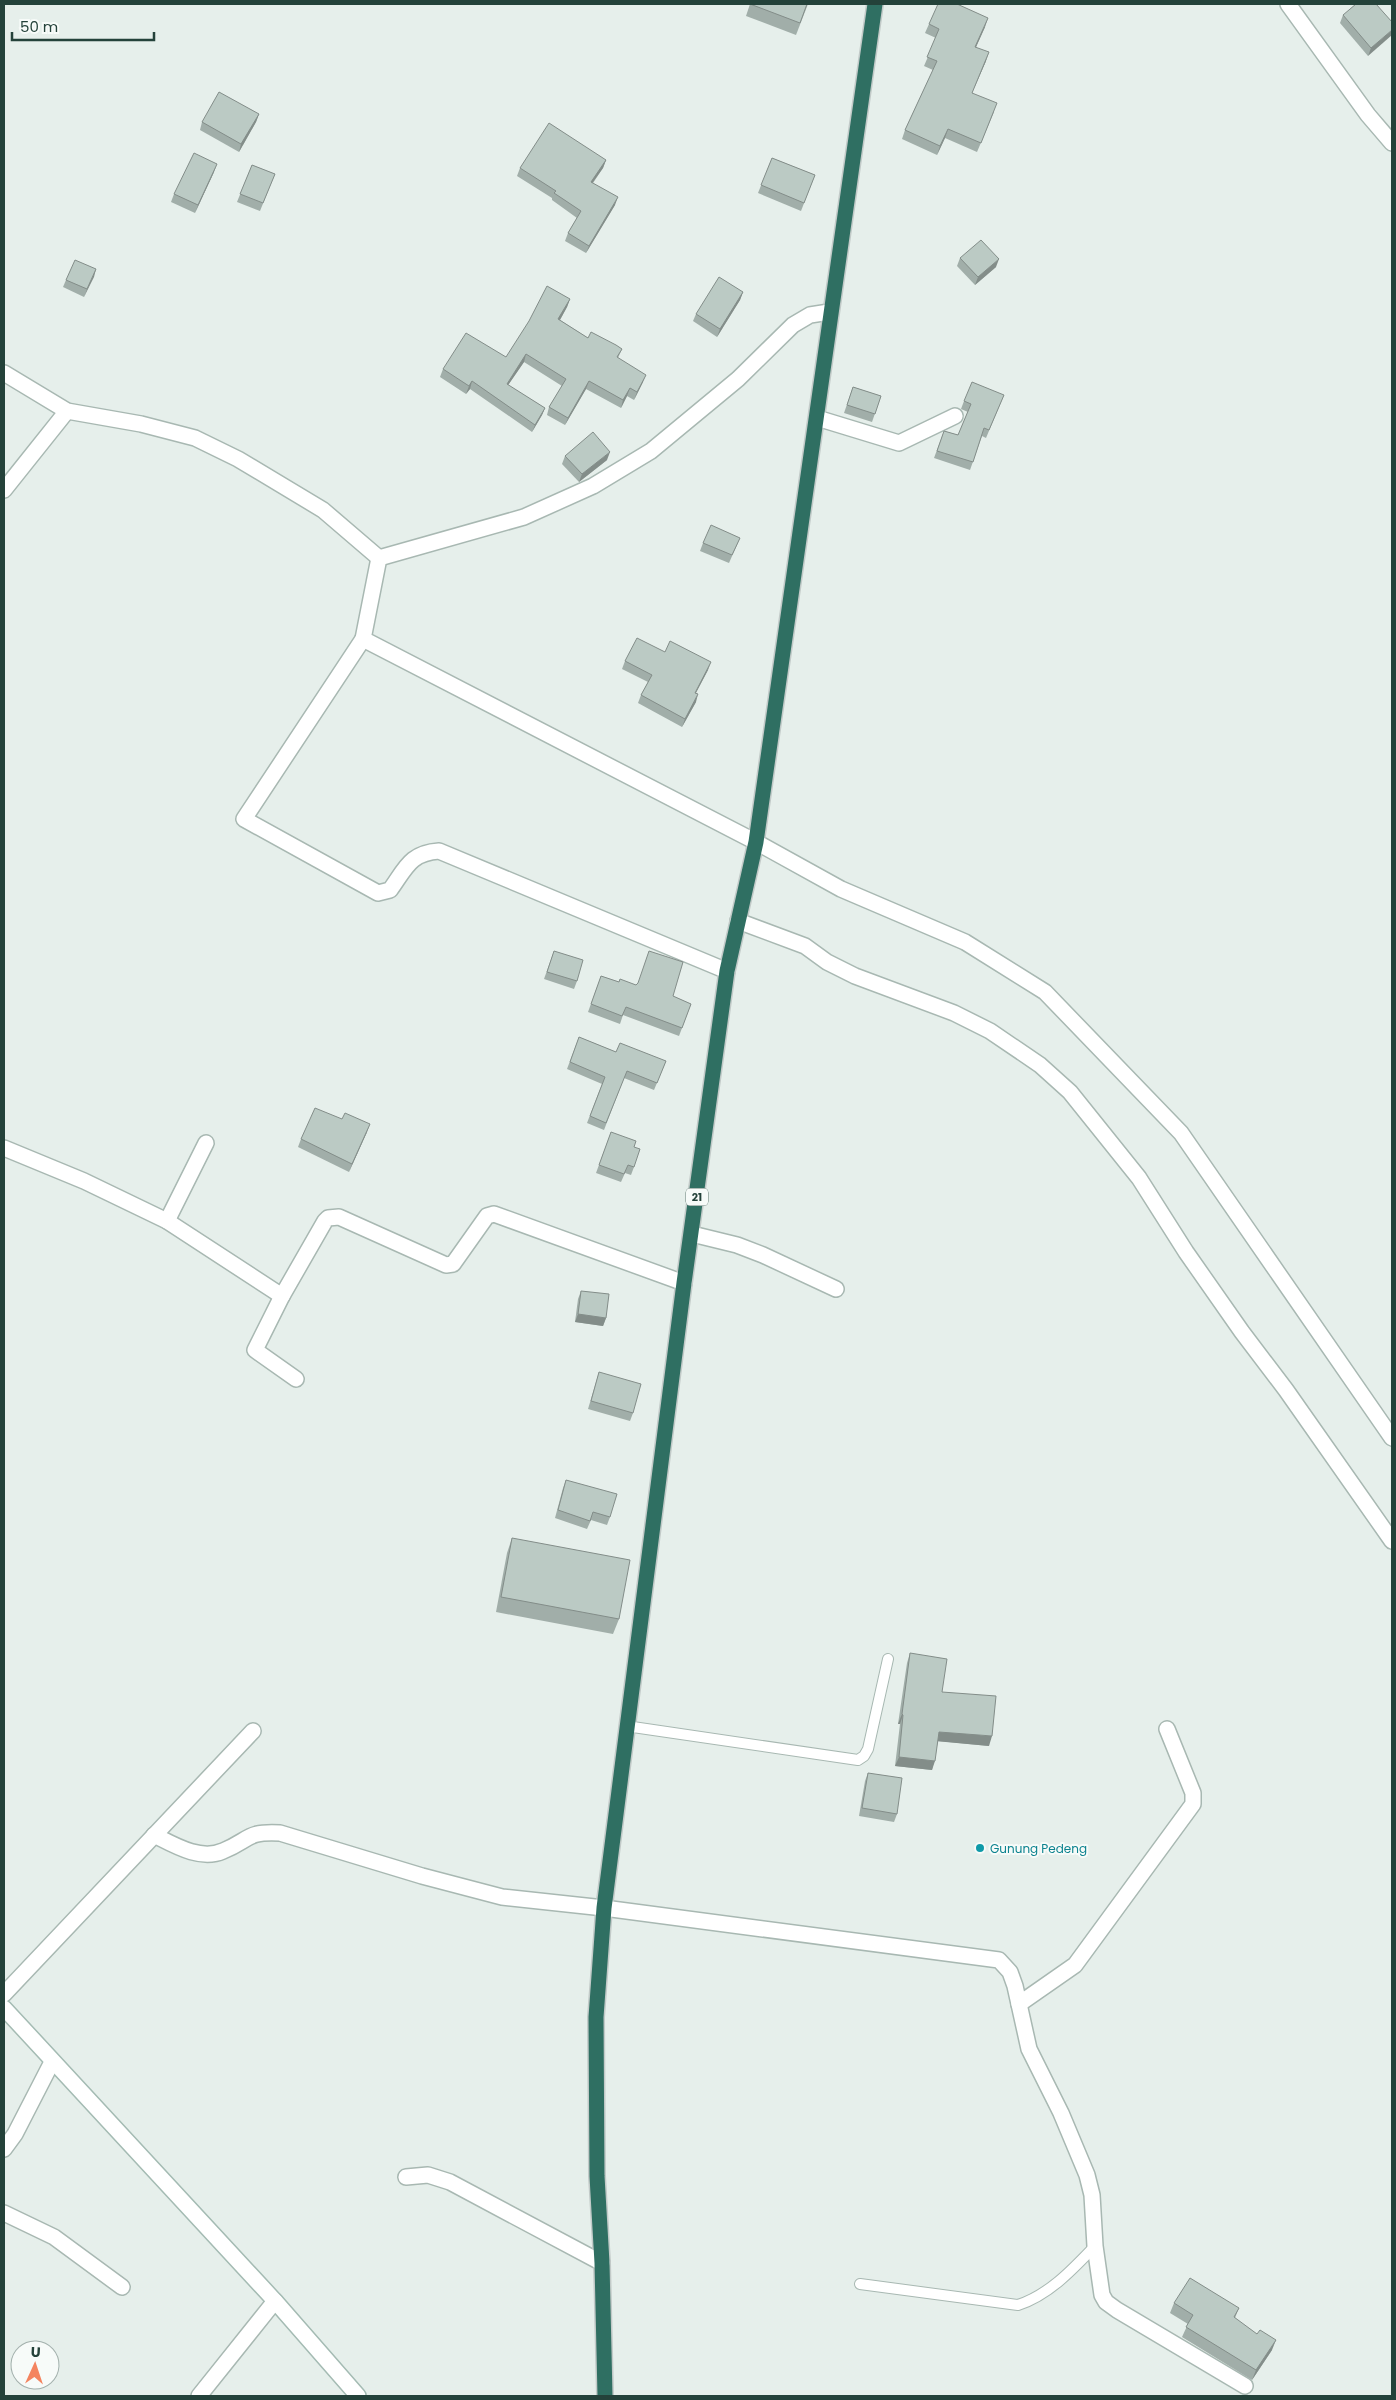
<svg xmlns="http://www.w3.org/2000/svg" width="1396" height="2400" font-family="Poppins,sans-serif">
<rect width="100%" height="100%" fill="#e6efeb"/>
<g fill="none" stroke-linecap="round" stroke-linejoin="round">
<defs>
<g id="lane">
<polyline points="626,1726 858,1760 864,1756 868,1749 888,1659"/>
<path d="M860 2284 1018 2305C1049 2295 1073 2269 1095 2246"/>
</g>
<g id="street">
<polyline points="1288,4 1368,115 1392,143"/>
<polyline points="829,312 810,315 793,325 738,379 651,451 593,486 524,517 379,558 363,639 756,842 841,889 965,942 1045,992 1181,1133 1392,1438"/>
<polyline points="4,373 67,411 141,424 195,438 238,459 323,510 379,558"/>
<polyline points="817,418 899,443 955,416"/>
<polyline points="4,490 67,411"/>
<path d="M363 639 244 819 378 893 390 890C406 868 410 853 439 851L727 971"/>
<polyline points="738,921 805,946 827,962 855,976 954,1013 990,1031 1040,1065 1070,1092 1139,1178 1186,1252 1242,1332 1286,1390 1392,1541"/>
<polyline points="4,1148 84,1181 167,1221 282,1296 325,1221 328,1218 339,1217 446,1265 453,1264 487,1216 494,1214 684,1283"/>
<polyline points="167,1221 206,1143"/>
<polyline points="692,1234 737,1245 763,1255 836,1289"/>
<polyline points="282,1296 255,1350 296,1379"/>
<path d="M154 1835C174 1845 200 1861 223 1851 250 1840 246 1831 280 1833L422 1876 502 1897 604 1908 999 1960 1010 1972 1015 1986 1029 2049 1061 2113 1087 2175 1092 2195 1095 2246 1102 2295 1106 2302 1117 2310 1245 2386"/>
<polyline points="4,1994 253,1731"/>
<polyline points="1019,2004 1075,1965 1193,1804 1193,1793 1167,1729"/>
<polyline points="4,2149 15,2134 52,2062"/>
<polyline points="406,2177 428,2175 450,2182 602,2263"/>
<polyline points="4,2213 54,2237 122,2287"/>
<polyline points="199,2396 275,2301"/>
</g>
<polyline id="secondary" points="4,2008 275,2301 358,2396"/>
<polyline id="highway" points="605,2396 602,2263 597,2176 596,2017 604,1908 684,1283 727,971 756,842 875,4"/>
</defs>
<use href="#lane" stroke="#a8b8b2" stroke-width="12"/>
<use href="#street" stroke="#a8b8b2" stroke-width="18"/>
<use href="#secondary" stroke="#a4bbb3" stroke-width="18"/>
<use href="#highway" stroke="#c2cac8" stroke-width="18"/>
<use href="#lane" stroke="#fff" stroke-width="10"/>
<use href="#street" stroke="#fff" stroke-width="15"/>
<use href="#secondary" stroke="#fff" stroke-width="15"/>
<use href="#highway" stroke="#2f6f62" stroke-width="15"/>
</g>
<g fill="#a1aea9">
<polygon points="750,4 808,4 796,35 746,16"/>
<polygon points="1343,15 1392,22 1368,56 1340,23"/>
<polygon points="929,24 985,27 976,47 986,61 972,93 994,112 977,152 945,138 937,155 902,139 905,130 933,70 924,66 936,38 925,33"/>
<polygon points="259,114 256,122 239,152 200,130 202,122"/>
<polygon points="772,158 815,175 801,211 758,193"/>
<polygon points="606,160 603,168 593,183 615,205 586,253 565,241 568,233 577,218 552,200 552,198 517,176 520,168"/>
<polygon points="252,165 275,174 260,211 237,202"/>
<polygon points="214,172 195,213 171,202 174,194"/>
<polygon points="960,258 996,267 975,285 957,266"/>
<polygon points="96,269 84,297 63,287 66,280"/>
<polygon points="743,292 740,300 717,337 693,321 696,314"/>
<polygon points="570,299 567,307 560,320 588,338 622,349 618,358 643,382 634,400 627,396 621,408 586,389 565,425 547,415 549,407 562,386 524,362 508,385 545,408 542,415 532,432 470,389 466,394 440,377 443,369 506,357"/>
<polygon points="853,387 881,396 872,422 844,413"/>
<polygon points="1004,395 986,438 982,436 970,470 934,458 944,431 958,435 968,412 961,409 964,401"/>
<polygon points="565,456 607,460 579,482 562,464"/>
<polygon points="740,538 729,563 700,551 703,543"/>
<polygon points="665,652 708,670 696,693 696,702 682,727 638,703 641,695 648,682 622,669 625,661"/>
<polygon points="554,951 577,981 574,989 544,979"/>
<polygon points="601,976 619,982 636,985 673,996 691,1004 679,1036 623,1015 620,1024 588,1012"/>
<polygon points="579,1037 616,1052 666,1061 654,1090 624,1078 604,1130 587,1123 602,1084 567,1069"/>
<polygon points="367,1132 349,1172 298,1147 301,1139"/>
<polygon points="611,1132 634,1147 634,1167 631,1175 625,1173 621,1182 596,1173"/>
<polygon points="581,1291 606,1318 603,1326 575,1322 578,1299"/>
<polygon points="599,1372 633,1413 630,1421 588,1409"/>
<polygon points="566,1480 610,1517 607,1525 591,1520 587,1529 555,1518 563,1488"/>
<polygon points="512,1538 619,1619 613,1634 496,1612 507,1553"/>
<polygon points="910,1653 942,1692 989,1746 938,1741 932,1770 895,1766 900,1724 898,1724 907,1663"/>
<polygon points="868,1773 897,1814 894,1822 859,1816 865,1781"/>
<polygon points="1174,2303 1239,2308 1235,2318 1272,2350 1252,2380 1182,2337 1188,2324 1170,2313"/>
</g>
<g fill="#838d89">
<polygon points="988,18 985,27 972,56 975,47"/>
<polygon points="1392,30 1392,35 1368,56 1371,48"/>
<polygon points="989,52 986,61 968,102 972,93"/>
<polygon points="259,114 256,122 239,152 241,144"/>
<polygon points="948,129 945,138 937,155 940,146"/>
<polygon points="606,160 603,168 588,189 591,182"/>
<polygon points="217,164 214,172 195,213 198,205"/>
<polygon points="618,197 615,205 586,253 589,246"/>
<polygon points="999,259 996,267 975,285 978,277"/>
<polygon points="96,269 94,277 84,297 87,289"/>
<polygon points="743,292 740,300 717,337 720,329"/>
<polygon points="570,299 567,307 556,327 558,319"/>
<polygon points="526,354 524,362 504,391 507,384"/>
<polygon points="646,375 643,382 634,400 637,392"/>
<polygon points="472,381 470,389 466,394 469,386"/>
<polygon points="589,381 586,389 565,425 568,418"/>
<polygon points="630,388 627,396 621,408 623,400"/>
<polygon points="545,408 542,415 532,432 535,425"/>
<polygon points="610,452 607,460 579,482 582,474"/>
<polygon points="711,662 708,670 692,700 695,693"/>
<polygon points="698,694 696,702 682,727 685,719"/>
<polygon points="370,1124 367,1132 349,1172 352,1164"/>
<polygon points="578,1314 606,1318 603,1326 575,1322"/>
<polygon points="902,1714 903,1715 900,1724 898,1724"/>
<polygon points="939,1732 992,1736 989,1746 935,1741"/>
<polygon points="899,1757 935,1761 932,1770 895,1766"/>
<polygon points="1276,2340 1272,2350 1252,2380 1256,2370"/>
</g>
<g fill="#bbcac4" stroke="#838d89">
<polygon points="750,4 807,4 800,23"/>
<polygon points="938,4 957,4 988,18 975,47 989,52 972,93 997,103 981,143 948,129 940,146 905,130 937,61 927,57 939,29 929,24"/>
<polygon points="1356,4 1376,4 1392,22 1392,30 1371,48 1343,15"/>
<polygon points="219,92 259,114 241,144 202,122"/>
<polygon points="549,123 606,160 591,182 618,197 589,246 568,233 581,211 554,193 556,191 520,168"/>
<polygon points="194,153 217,164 198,205 174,194"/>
<polygon points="772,158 815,175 804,203 761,185"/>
<polygon points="252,165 275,174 263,203 240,194"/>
<polygon points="981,240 999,259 978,277 960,258"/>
<polygon points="75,260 96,269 87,289 66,280"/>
<polygon points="719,277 743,292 720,329 696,314"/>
<polygon points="547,286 570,299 558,319 588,338 591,332 616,345 622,349 617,357 646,375 637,392 630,388 623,400 589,381 568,418 549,407 566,379 526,354 507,384 545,408 535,425 472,381 469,386 443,369 466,333 506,357 529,321"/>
<polygon points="972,382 1004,395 989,430 984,428 973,462 937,451 944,431 958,435 971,404 964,401"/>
<polygon points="853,387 881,396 875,414 847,405"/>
<polygon points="593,432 610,452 582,474 565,456"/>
<polygon points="711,525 740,538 732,555 703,543"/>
<polygon points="637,638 665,652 670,641 711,662 695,693 698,694 685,719 641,695 652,675 625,661"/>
<polygon points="554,951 583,960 577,981 547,972"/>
<polygon points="649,951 683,962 673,996 691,1004 682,1028 626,1007 622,1016 591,1004 601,976 619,982 620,979 636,985 638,983"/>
<polygon points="579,1037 616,1052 620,1043 666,1061 657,1083 627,1071 606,1123 590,1116 605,1077 570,1062"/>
<polygon points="315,1108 342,1119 345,1113 370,1124 352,1164 301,1139"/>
<polygon points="611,1132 636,1141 634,1147 640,1149 634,1167 628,1165 624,1174 599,1165"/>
<polygon points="581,1291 609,1294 606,1318 578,1314"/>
<polygon points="599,1372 641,1384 633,1413 591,1401"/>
<polygon points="566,1480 617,1494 610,1517 593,1512 590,1521 558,1510"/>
<polygon points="512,1538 630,1560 619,1619 501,1597"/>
<polygon points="910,1653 947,1659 942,1692 996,1696 992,1736 939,1732 935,1761 899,1757 903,1715 902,1714"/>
<polygon points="868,1773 902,1778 897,1814 862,1808"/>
<polygon points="1190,2278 1239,2308 1234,2317 1257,2334 1260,2330 1276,2340 1256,2370 1186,2327 1193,2315 1174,2303"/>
</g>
<circle fill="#0f9aa8" stroke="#f7fbf9" stroke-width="2" cx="980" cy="1848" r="5"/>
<g text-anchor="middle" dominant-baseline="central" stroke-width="4" stroke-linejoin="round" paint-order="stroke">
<rect fill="#f7fbf9" stroke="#637a73" stroke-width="1" x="686" y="1188.5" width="22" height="17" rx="4"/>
<g font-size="11" font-weight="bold" fill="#24423a">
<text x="697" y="1197">21</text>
</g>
<g font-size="12" fill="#0d838f" stroke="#f7fbf9" text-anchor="start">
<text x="990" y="1848">Gunung Pedeng</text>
</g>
</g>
<rect width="1396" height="2400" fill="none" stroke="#24423a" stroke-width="10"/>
<g transform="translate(35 2365) rotate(3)"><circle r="24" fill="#f7fbf9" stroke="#a3b1ad"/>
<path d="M0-4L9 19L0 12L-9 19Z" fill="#f4845f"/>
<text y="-8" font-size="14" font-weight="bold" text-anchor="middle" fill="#24423a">U</text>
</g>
<path d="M12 32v8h142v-8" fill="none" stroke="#24423a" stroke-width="2.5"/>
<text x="20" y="32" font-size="15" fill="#24423a" stroke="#f7fbf9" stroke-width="4" paint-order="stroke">50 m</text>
</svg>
